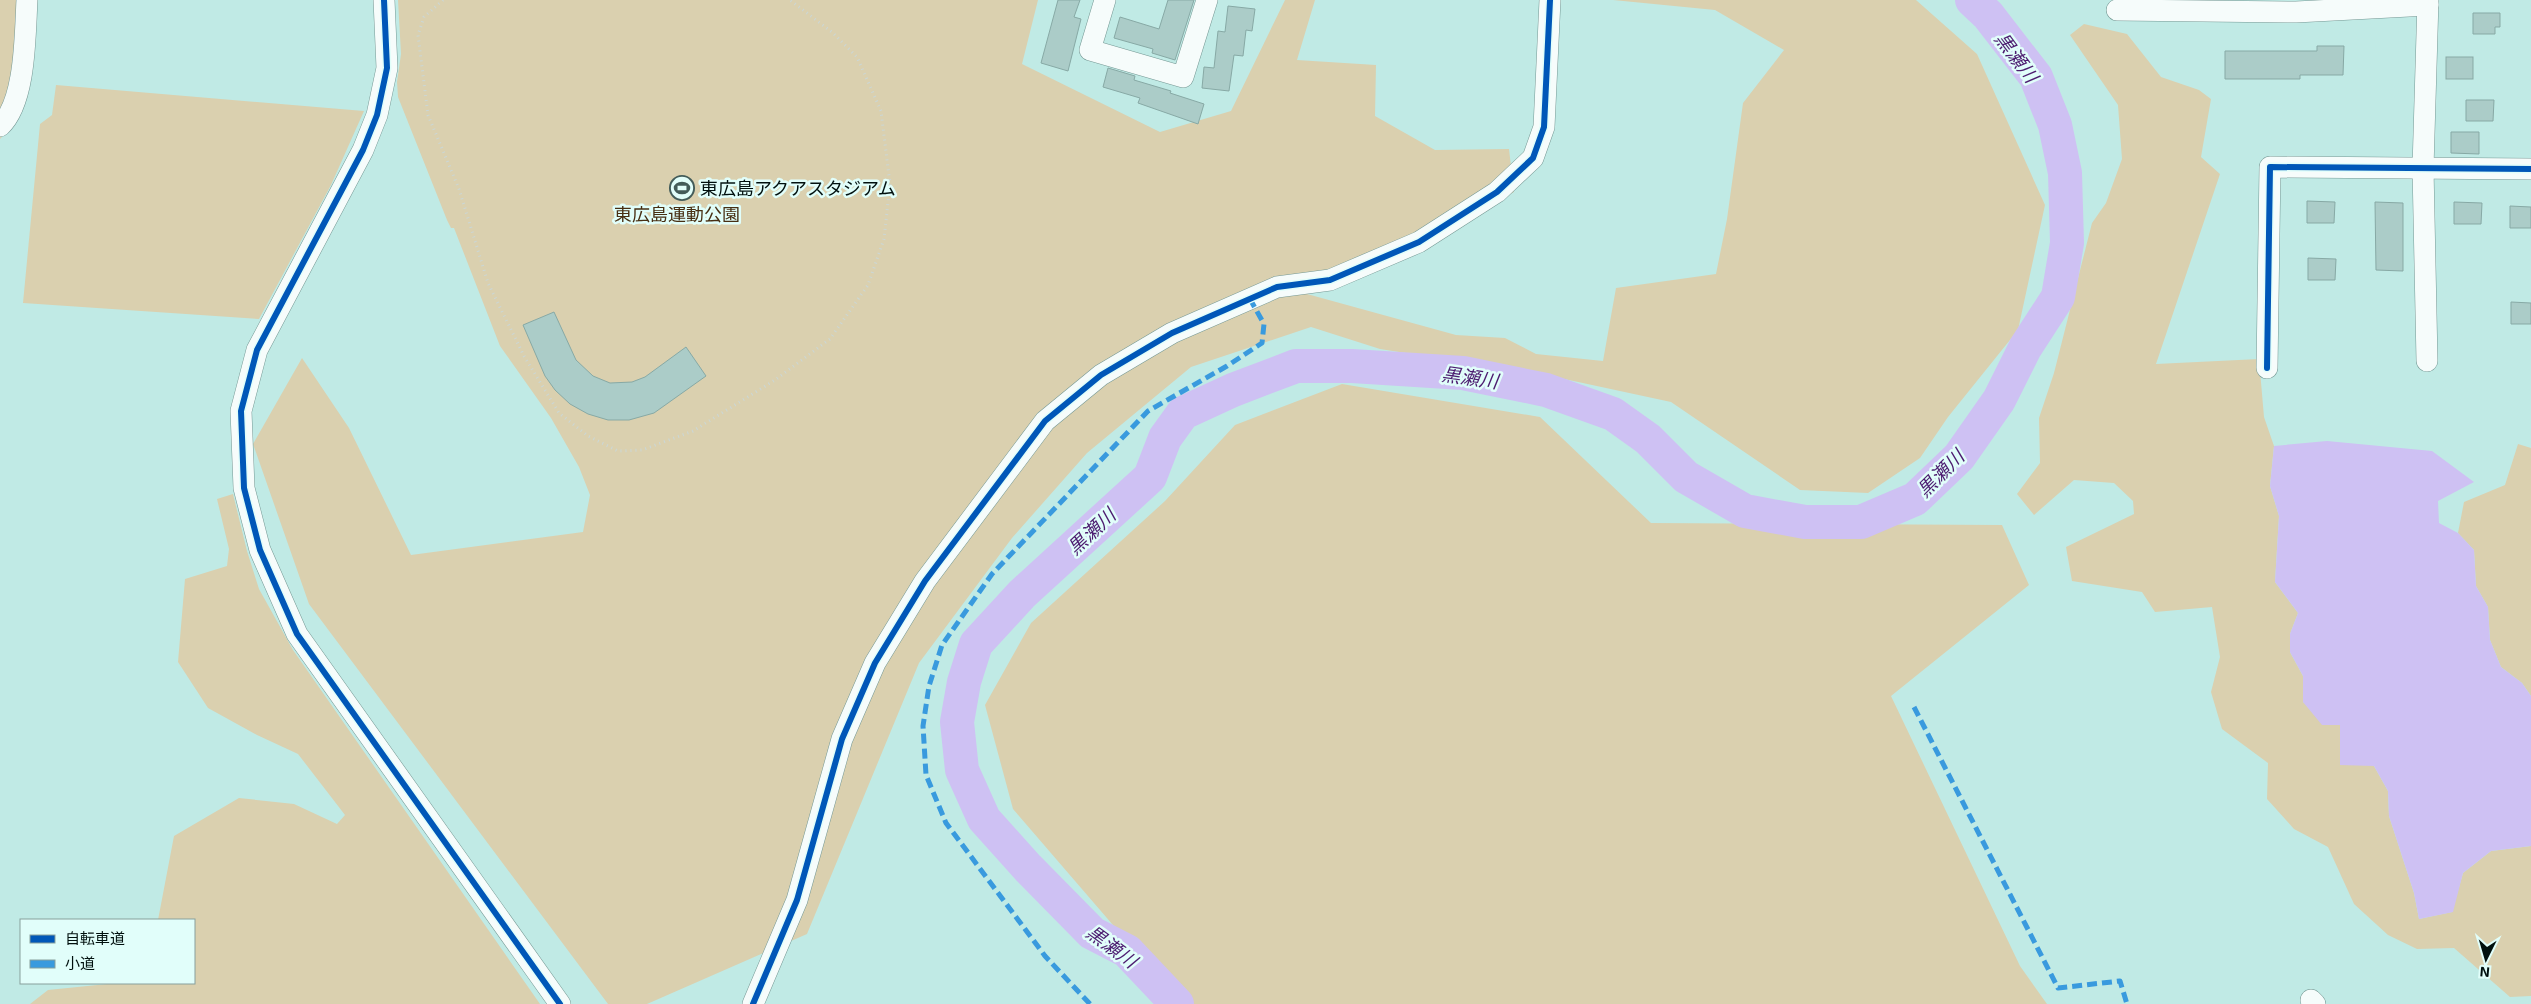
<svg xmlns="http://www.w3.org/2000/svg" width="2531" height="1004" font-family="'Exo 2','Noto Sans JP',sans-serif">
<rect width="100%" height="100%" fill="#c0eae5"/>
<g fill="#dad0af">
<polygon points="0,0 37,0 27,98 17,120 0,139"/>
<polygon points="398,0 1038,0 1022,64 1160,132 1231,111 1285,0 1315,0 1297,60 1376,65 1375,116 1435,150 1509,149 1514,192 1382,267 1307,294 1456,335 1505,338 1536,354 1603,361 1616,288 1716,274 1727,219 1743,103 1784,50 1715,10 1613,0 1916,0 1977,54 2045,205 2018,330 1948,417 1920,458 1868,493 1800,490 1671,402 1541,374 1380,349 1311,327 1191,367 1087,453 1012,538 919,663 807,934 647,1004 608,1004 309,604 253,444 302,358 349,428 411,555 583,532 590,495 579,467 551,418 500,346 454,228 451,228 447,220 398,97 397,82 401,54"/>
<polygon points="2084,24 2127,34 2161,77 2199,90 2211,99 2201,157 2220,174 2156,364 2259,359 2264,417 2274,446 2270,486 2279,516 2275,582 2298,613 2290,634 2290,652 2303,676 2303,702 2340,724 2374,766 2388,791 2389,816 2414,893 2419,919 2452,912 2463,873 2491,851 2531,846 2531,996 2510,997 2454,948 2417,949 2388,935 2354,904 2328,847 2294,829 2267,799 2268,763 2222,729 2211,692 2220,657 2212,607 2155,612 2142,592 2072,581 2066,547 2134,514 2133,501 2114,483 2074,480 2034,515 2017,494 2040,463 2039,418 2054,373 2092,223 2106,203 2122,159 2118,105 2070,35"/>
<polygon points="56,85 364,111 331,185 259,319 23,303 40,124 52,115"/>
<polygon points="1342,384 1540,417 1651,523 2002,525 2029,585 1891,696 2020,966 2047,1004 1181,1004 1013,809 985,705 1031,623 1165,501 1235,425"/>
<polygon points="2518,444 2531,448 2531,696 2522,683 2501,667 2490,640 2488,607 2476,586 2474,550 2458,533 2464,502 2505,485"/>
<polygon points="233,494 247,551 259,589 293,650 540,1004 30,1004 48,990 107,984 194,983 194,920 158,920 174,836 239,798 294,804 337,824 345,815 298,754 257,735 208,708 178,662 185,579 227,566 229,549 217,499"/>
</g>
<polygon fill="#cec1f3" points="2327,441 2432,451 2474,482 2438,501 2439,523 2458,533 2474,550 2476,586 2488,607 2490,640 2501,667 2522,683 2531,696 2531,846 2491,851 2463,873 2453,912 2419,919 2414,893 2389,816 2388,791 2374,766 2340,765 2340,725 2322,725 2303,702 2303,676 2290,652 2290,634 2298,613 2275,582 2279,516 2270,486 2274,446"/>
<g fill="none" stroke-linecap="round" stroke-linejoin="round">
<polyline stroke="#cec1f3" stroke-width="34" points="1177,1004 1127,951 1092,933 1028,868 984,819 962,770 957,722 964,682 976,644 1022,594 1150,477 1165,438 1183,413 1233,390 1296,366 1352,366 1463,373 1546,390 1613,414 1648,439 1686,477 1745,511 1805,522 1861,522 1915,499 1959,457 1999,400 2025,348 2058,297 2067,243 2065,173 2055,125 2036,77 1988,15 1972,0"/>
</g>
<g fill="#abccc8" stroke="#87a9a5">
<polygon points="1058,0 1080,0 1074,17 1081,19 1068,71 1041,63"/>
<polygon points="1168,0 1194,0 1175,60 1152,53 1153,49 1114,38 1120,17 1159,29"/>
<polygon points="1228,6 1255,9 1252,31 1246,30 1243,56 1234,55 1229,91 1202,88 1204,67 1214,68 1218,31 1225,32"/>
<polygon points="2473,13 2500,13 2500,27 2495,27 2495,34 2473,34"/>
<polygon points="2317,46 2344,46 2343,75 2300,75 2300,79 2225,79 2225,51 2317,51"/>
<rect x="2446" y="57" width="27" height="22"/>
<polygon points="1108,68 1135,76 1134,80 1171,91 1170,93 1204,104 1198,124 1138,103 1140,98 1103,87"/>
<polygon points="2466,100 2494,100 2493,121 2466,121"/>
<polygon points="2451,132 2479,132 2479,154 2451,153"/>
<polygon points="2307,201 2335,202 2334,223 2307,223"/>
<polygon points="2375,202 2403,203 2403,271 2376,270"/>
<polygon points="2454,202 2482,203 2481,224 2454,224"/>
<polygon points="2510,206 2531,207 2531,228 2510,228"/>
<polygon points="2308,258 2336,259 2335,280 2308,280"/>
<polygon points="2511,302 2531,303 2531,324 2511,324"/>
<polygon points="554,312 576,360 593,376 610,383 632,382 645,377 686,347 706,376 654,413 629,420 608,420 588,414 570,404 555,390 545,376 523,325"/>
</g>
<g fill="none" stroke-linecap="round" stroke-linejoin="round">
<defs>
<g id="minor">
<polyline points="384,0 387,68 377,115 363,150 257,350 241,411 244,488 260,550 297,634 560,1004"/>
<polyline points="1105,0 1090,50 1183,77 1207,0"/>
<polyline points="2117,10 2296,12 2428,5"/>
<path d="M0 126C26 102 25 34 27 0"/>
<polyline points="2427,361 2423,168 2428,0"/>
<polyline points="2267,368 2270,167 2531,169"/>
<polyline points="2311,1000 2315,1004"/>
<polyline points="753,1004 797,900 842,739 875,663 925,581 1045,421 1101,375 1172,333 1277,287 1330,280 1419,242 1497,192 1533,158 1544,127 1550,0"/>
</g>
</defs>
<use href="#minor" stroke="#759894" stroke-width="22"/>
<polyline stroke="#cbd7d6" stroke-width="3" stroke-dasharray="1 4" stroke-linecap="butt" points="443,0 424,17 418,35 428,115 459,189 488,283 524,356 559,413 588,436 618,451 642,450 693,431 775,380 830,339 868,285 884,239 890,184 881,111 857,57 833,33 790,0"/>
<use href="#minor" stroke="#f6fcfb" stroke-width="21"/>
<g stroke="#399ade" stroke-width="5" stroke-dasharray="10 5" stroke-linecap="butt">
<polyline points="1914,707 2058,988 2120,981 2127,1004"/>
<polyline points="1090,1004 1045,956 946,823 926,775 923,726 929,686 942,645 992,574 1148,411 1227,366 1262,343 1264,324 1250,299"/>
</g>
<defs>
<g id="cycleway">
<polyline points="384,0 387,68 377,115 363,150 257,350 241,411 244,488 260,550 297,634 560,1004"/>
<polyline points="2267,368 2270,167 2531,169"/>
<polyline points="753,1004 797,900 842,739 875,663 925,581 1045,421 1101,375 1172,333 1277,287 1330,280 1419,242 1497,192 1533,158 1544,127 1550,0"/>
</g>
</defs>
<use href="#cycleway" stroke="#e1fefa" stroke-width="9"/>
<use href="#cycleway" stroke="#0057b8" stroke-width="6"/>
</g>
<defs>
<symbol id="stadium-ring" viewBox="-11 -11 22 22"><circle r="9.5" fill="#e1fefa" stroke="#435c59" stroke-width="1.5"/><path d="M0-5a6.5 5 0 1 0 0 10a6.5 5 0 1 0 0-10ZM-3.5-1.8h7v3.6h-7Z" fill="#435c59"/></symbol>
</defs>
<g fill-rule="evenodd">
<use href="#stadium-ring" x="668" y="174" width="28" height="28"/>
</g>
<g text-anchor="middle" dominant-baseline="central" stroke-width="5" stroke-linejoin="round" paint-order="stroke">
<g font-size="18" fill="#00100e" stroke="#e1fefa" text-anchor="start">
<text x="700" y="188">東広島アクアスタジアム</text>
</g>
<g font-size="18" fill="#472e12" stroke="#e1fefa">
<text x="677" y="214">東広島運動公園</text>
</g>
<g font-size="19" font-style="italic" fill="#4c1c70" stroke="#e1fefa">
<text transform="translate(2017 57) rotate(53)">黒瀬川</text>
<text transform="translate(1470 377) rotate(8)">黒瀬川</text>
<text transform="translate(1940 473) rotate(-45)">黒瀬川</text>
<text transform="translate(1091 531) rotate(-43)">黒瀬川</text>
<text transform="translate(1112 946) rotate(36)">黒瀬川</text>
</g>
</g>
<rect x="20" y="919" width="175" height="65" fill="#e1fefa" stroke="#879f9c"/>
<rect x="30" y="935" width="25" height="8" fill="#0057b8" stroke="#879f9c"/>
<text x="65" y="944" font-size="15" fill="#00100e">自転車道</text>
<rect x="30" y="960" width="25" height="8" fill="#399ade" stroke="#879f9c"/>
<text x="65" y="969" font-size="15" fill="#00100e">小道</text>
<g transform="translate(2486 959) rotate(185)" stroke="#e1fefa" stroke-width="4" paint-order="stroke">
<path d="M0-4L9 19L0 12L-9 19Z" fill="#00100e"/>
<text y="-8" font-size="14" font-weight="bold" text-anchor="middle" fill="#00100e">N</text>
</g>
</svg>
